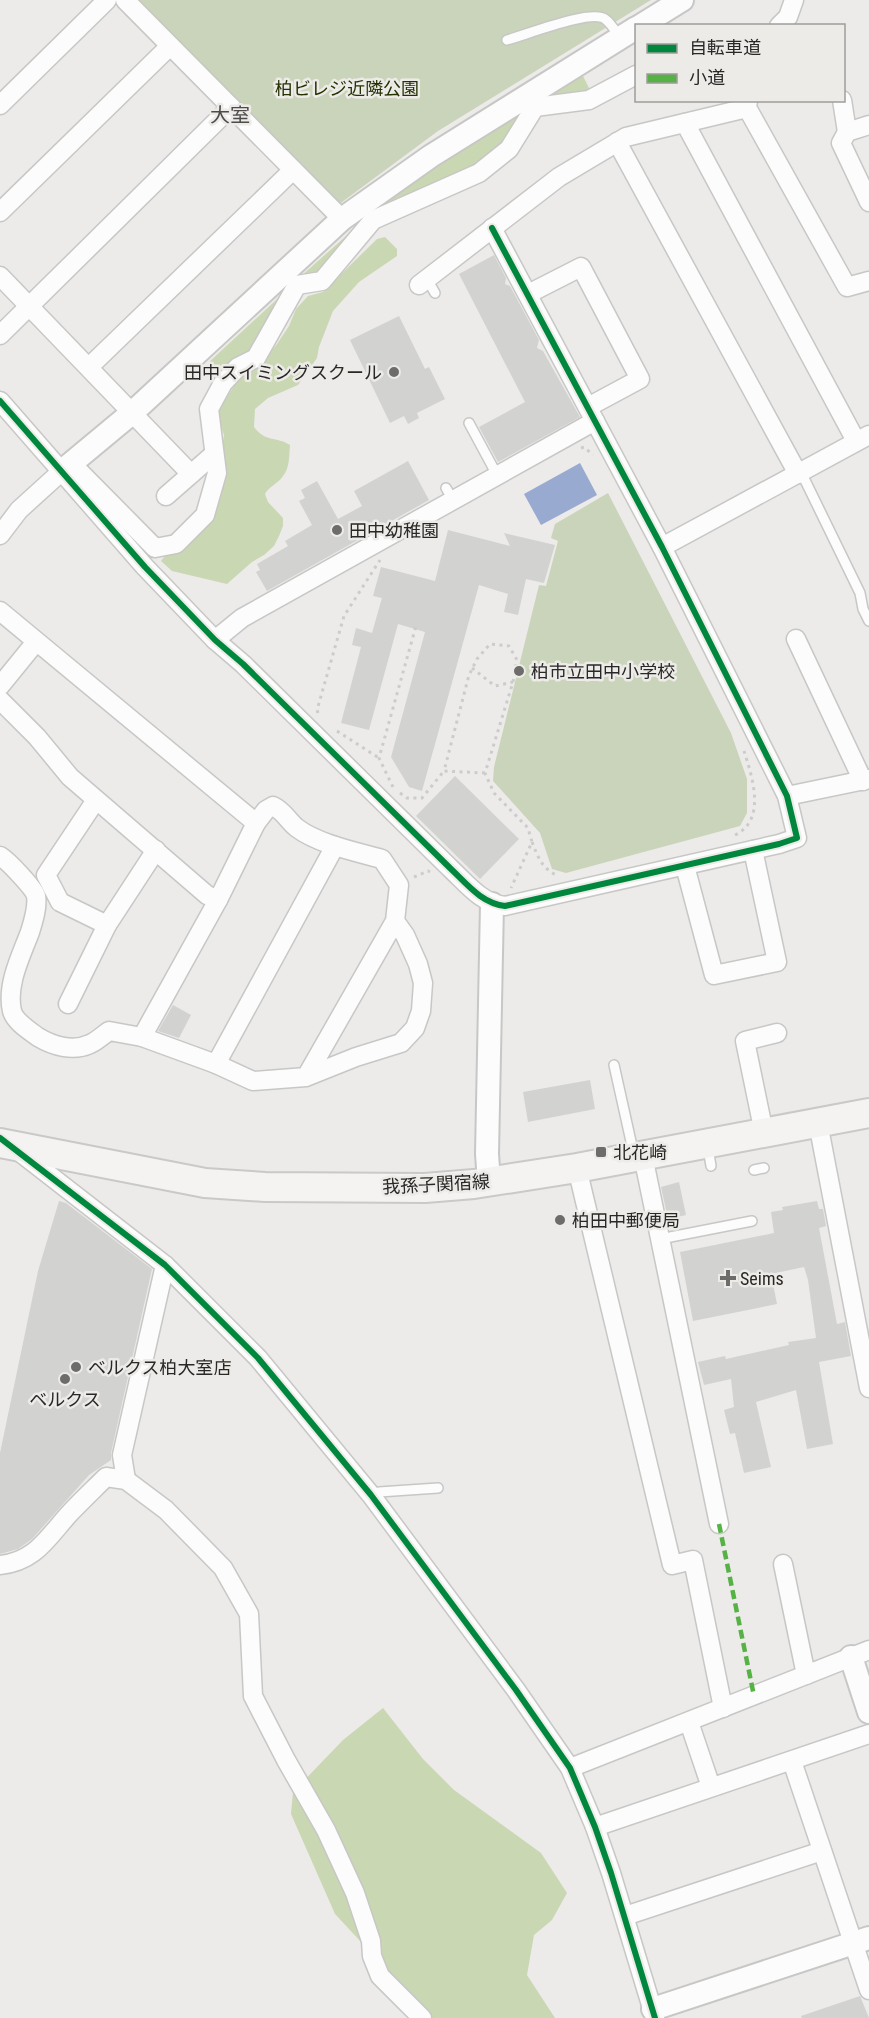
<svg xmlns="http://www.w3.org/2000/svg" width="869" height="2018" font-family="'Roboto Condensed','Noto Sans JP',sans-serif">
<rect width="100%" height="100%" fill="#ecebe9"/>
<g fill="#cad4ba">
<polygon points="136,0 651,0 438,131 338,205"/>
<polygon points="608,493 731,733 747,779 747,813 740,826 566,873 552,869 540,833 493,781 494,767 539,585 546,586 558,541 551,538 555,524"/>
</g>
<g fill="#cad7b3">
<polygon points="582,74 592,94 549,99 546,95"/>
<polygon points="523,109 527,116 479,170 383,212 378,207 400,189"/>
<polygon points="363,221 320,278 300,277"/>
<path d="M385 237 397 249V256L359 282 333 311 319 347 317 358 298 385 268 398 255 409 254 427C266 443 276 436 290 445 289 455 290 468 283 476 278 484 269 486 265 494L268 502 283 518V526L279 536 274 546 264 555 252 562 227 584 172 571 161 561 168 552 212 515 224 435 218 418 219 411 236 382 264 360 277 344 289 326 296 309 308 296 323 292 377 239Z"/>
<polygon points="289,288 253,355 222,378 208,363"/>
<polygon points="383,1708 423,1759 454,1790 541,1853 567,1893 552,1920 534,1935 527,1975 555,2018 423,2018 402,1986 335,1914 291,1814 293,1792 343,1740"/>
</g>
<polygon fill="#98aad0" points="580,463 597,495 541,525 524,494"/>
<g fill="#d2d2d0">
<polygon points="494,255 506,278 505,284 510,286 539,340 537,348 543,351 580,417 498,462 479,427 525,402 459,274"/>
<polygon points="399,316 425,369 429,367 445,399 417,413 419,418 408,424 404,416 390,423 350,340"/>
<polygon points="408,461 429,500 267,591 256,572 260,570 257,564 288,546 285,541 312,525 299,501 305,498 301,490 317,481 338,519 362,506 354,491"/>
<polygon points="448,530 510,546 504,533 555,545 544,583 526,579 518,615 504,612 508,594 479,585 422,791 409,787 391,757 425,632 398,624 369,730 341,723 361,647 352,645 356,628 372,633 382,598 373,596 381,567 435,581"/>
<polygon points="455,776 519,839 480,879 416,816"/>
<polygon points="173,1005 191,1015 179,1038 158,1031"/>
<polygon points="590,1080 595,1109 528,1122 523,1092"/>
<polygon points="679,1182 686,1215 668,1219 661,1187"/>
<polygon points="59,1201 66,1203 152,1269 111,1453 111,1460 89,1475 32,1539 18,1549 0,1554 0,1453 38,1271"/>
<polygon points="817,1201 819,1209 823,1209 826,1226 819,1228 837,1324 845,1322 851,1356 819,1362 833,1444 807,1449 796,1390 756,1402 771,1467 744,1473 735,1433 730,1434 724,1410 734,1407 731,1379 704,1385 698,1362 725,1356 726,1359 789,1345 788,1342 816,1338 808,1280 804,1267 771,1274 777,1304 693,1321 680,1252 774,1233 771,1212 783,1210 782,1207"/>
<polygon points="860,1996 869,2018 802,2018 801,2016"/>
</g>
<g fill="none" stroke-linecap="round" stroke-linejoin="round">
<defs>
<g id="service">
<path d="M507 40C526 35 591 9 605 19 611 23 616 32 620 38"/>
<polyline points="427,279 435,293"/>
<polyline points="469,423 497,475"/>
<polyline points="801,472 860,593 863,609 869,621"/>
<polyline points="446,488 453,500"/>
<polyline points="614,1065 634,1155"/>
<polyline points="708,1148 711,1166"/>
<polyline points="754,1170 764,1168"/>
<polyline points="660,1239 752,1221"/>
<polyline points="371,1495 379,1492 438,1488"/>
</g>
<g id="minor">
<polyline points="125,0 342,219"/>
<polyline points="779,26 788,17 794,0"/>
<polyline points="748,100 747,108 750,113 847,287 869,281"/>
<polyline points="842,100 847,132"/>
<polyline points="0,105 107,0"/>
<polyline points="685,123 856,441"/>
<polyline points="869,125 847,132 841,143 869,202"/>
<polyline points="617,142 798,474"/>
<polyline points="0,212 170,46"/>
<polyline points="0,276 191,474"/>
<polyline points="419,285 559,177 626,137 747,108"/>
<polyline points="528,294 581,267 640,379 588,407"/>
<polyline points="0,335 231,107"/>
<polyline points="89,367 293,170"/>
<path d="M0 401 145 567 215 640 243 664 450 868C467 884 481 903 505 906L779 844 797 838 787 796 662 547 492 228"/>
<polyline points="71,463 155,548 176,544 205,515 217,473 209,409 223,383 238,367 256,358 297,285 322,281 373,220 479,173 509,149 535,107 589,100 636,75"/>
<polyline points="166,496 214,454"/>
<polyline points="0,535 19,510 62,471"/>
<polyline points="662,547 869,435"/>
<polyline points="0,611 256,823"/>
<polyline points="796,639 863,781"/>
<polyline points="215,640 242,618 595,421"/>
<polyline points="0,686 35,643"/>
<polyline points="0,700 37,737 70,777 207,895 218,900"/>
<polyline points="787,796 869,779"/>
<polyline points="96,800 46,875 60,902 107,925"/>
<path d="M0 856C8 861 34 888 36 896 38 907 33 922 30 932 21 956 6 985 12 1011 15 1022 30 1031 38 1037 53 1046 73 1052 90 1044 97 1041 103 1035 109 1031L142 1037"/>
<polyline points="685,866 714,975 777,962 753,850"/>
<polyline points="68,1004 107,925 156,850"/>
<polyline points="216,1064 335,846"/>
<path d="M306 1077 395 921 399 885 382 859C357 852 318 844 297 828 288 821 284 811 273 806L266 810 256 823 218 900 142 1037 216 1064 253 1081 306 1077 356 1057 401 1043 415 1028 421 1011 423 983 418 964 405 935 395 921"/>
<polyline points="818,1123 869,1388"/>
<polyline points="764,1133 745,1041 777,1033"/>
<polyline points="17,1150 165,1265 258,1358 371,1495 516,1690 570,1768 595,1827 611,1873 655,2018"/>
<polyline points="643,1156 719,1524"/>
<polyline points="577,1168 672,1565 693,1560 723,1708"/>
<polyline points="126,1480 122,1455 165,1265"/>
<polyline points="783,1564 806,1675"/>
<path d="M0 1565C35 1562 48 1537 69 1514 81 1501 94 1489 106 1477L126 1480 166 1510 223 1568 249 1614 253 1696 286 1760 326 1830 355 1893 371 1941 372 1956 380 1976 422 2018"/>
<polyline points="689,1722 711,1787"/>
<polyline points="792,1761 869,1990"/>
<polyline points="570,1768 869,1650"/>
<polyline points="595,1827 869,1734"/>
<polyline points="625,1916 822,1851"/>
</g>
<g id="tertiary">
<polyline points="640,26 682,0"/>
<polyline points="62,471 133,412 342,219 431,156 636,28"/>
<polyline points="489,1182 487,1154 492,904"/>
<polyline points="851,1657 869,1712"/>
<polyline points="653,2009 869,1938"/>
</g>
<polyline id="primary" points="0,1143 205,1183 265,1187 425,1188 474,1184 577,1168 869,1113"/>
</defs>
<use href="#service" stroke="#c7c7c5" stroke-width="12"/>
<use href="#minor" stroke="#c7c7c5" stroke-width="21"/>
<use href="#tertiary" stroke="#c7c7c5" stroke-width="26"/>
<use href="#primary" stroke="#c9c9c8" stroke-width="32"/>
<g stroke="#cccccb" stroke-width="3" stroke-dasharray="3 4.5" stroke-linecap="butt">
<polyline points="581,448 584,447 593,455"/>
<polyline points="472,668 495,686 513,682"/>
<polyline points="318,713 317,710 344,616 380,560"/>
<polyline points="337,731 379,758"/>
<polyline points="485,773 444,771 469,675 477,659 490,644 509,646 517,660 513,682 485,773 494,793 528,828 532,842 511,888"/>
<polyline points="393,787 379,758 416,626"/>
<polyline points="400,793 407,798 422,798 444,771"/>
<path d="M735 835C767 820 752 776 744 751"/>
<path d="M532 842C538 857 542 869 558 876"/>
<polyline points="414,877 428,871 430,872"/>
</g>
<use href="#service" stroke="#fcfcfc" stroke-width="9"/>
<use href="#minor" stroke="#fcfcfc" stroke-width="18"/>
<use href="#tertiary" stroke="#fcfcfc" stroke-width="22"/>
<use href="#primary" stroke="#f5f2f2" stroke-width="28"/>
<polyline stroke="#56b245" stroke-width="4.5" stroke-dasharray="9 4.5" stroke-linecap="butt" points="719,1524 754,1696"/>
<defs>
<g id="cycleway">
<path d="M0 401 145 567 215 640 243 664 450 868C467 884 481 903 505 906L779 844 797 838 787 796 662 547 492 228"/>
<polyline points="0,1138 165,1265 258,1358 371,1495 516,1690 570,1768 595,1827 611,1873 655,2018"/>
</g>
</defs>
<use href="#cycleway" stroke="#edebe8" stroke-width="10"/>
<use href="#cycleway" stroke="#00873e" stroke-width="6"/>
</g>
<g fill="#6d6c6b" stroke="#edebe8" stroke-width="2">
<circle cx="394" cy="372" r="6"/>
<circle cx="337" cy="530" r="6"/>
<circle cx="519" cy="671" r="6"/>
<rect x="595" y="1146" width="12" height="12" rx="3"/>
<circle cx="560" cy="1220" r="6"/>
<path d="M725 1269h6v6h6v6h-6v6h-6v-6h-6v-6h6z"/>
<circle cx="76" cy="1367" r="6"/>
<circle cx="65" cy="1379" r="6"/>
</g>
<g text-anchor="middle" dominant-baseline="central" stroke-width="5" stroke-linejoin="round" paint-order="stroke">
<g font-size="18" fill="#243202" stroke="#edebe8">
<text x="347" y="88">柏ビレジ近隣公園</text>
</g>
<g font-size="18" fill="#292827" stroke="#edebe8" text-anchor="start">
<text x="382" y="372" text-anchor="end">田中スイミングスクール</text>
<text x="349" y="530">田中幼稚園</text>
<text x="531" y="671">柏市立田中小学校</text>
<text x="613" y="1152">北花崎</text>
<text x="572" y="1220">柏田中郵便局</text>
<text x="740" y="1278">Seims</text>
<text x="88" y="1367">ベルクス柏大室店</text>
<text x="65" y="1399" text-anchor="middle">ベルクス</text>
</g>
<g font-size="18" fill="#292827" stroke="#edebe8">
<text transform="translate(436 1184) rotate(-3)">我孫子関宿線</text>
</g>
<g font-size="20" fill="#4e4c4a" stroke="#edebe8">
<text x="230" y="115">大室</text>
</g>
</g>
<rect x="635" y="24" width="210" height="78" fill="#edebe8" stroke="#9f9d9b" stroke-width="1.5"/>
<rect x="647" y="44" width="30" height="9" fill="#00873e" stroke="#9f9d9b" stroke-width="1.5"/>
<text x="689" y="54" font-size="18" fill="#292827">自転車道</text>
<rect x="647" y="74" width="30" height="9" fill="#56b245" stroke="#9f9d9b" stroke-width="1.5"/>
<text x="689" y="84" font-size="18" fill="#292827">小道</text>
</svg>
